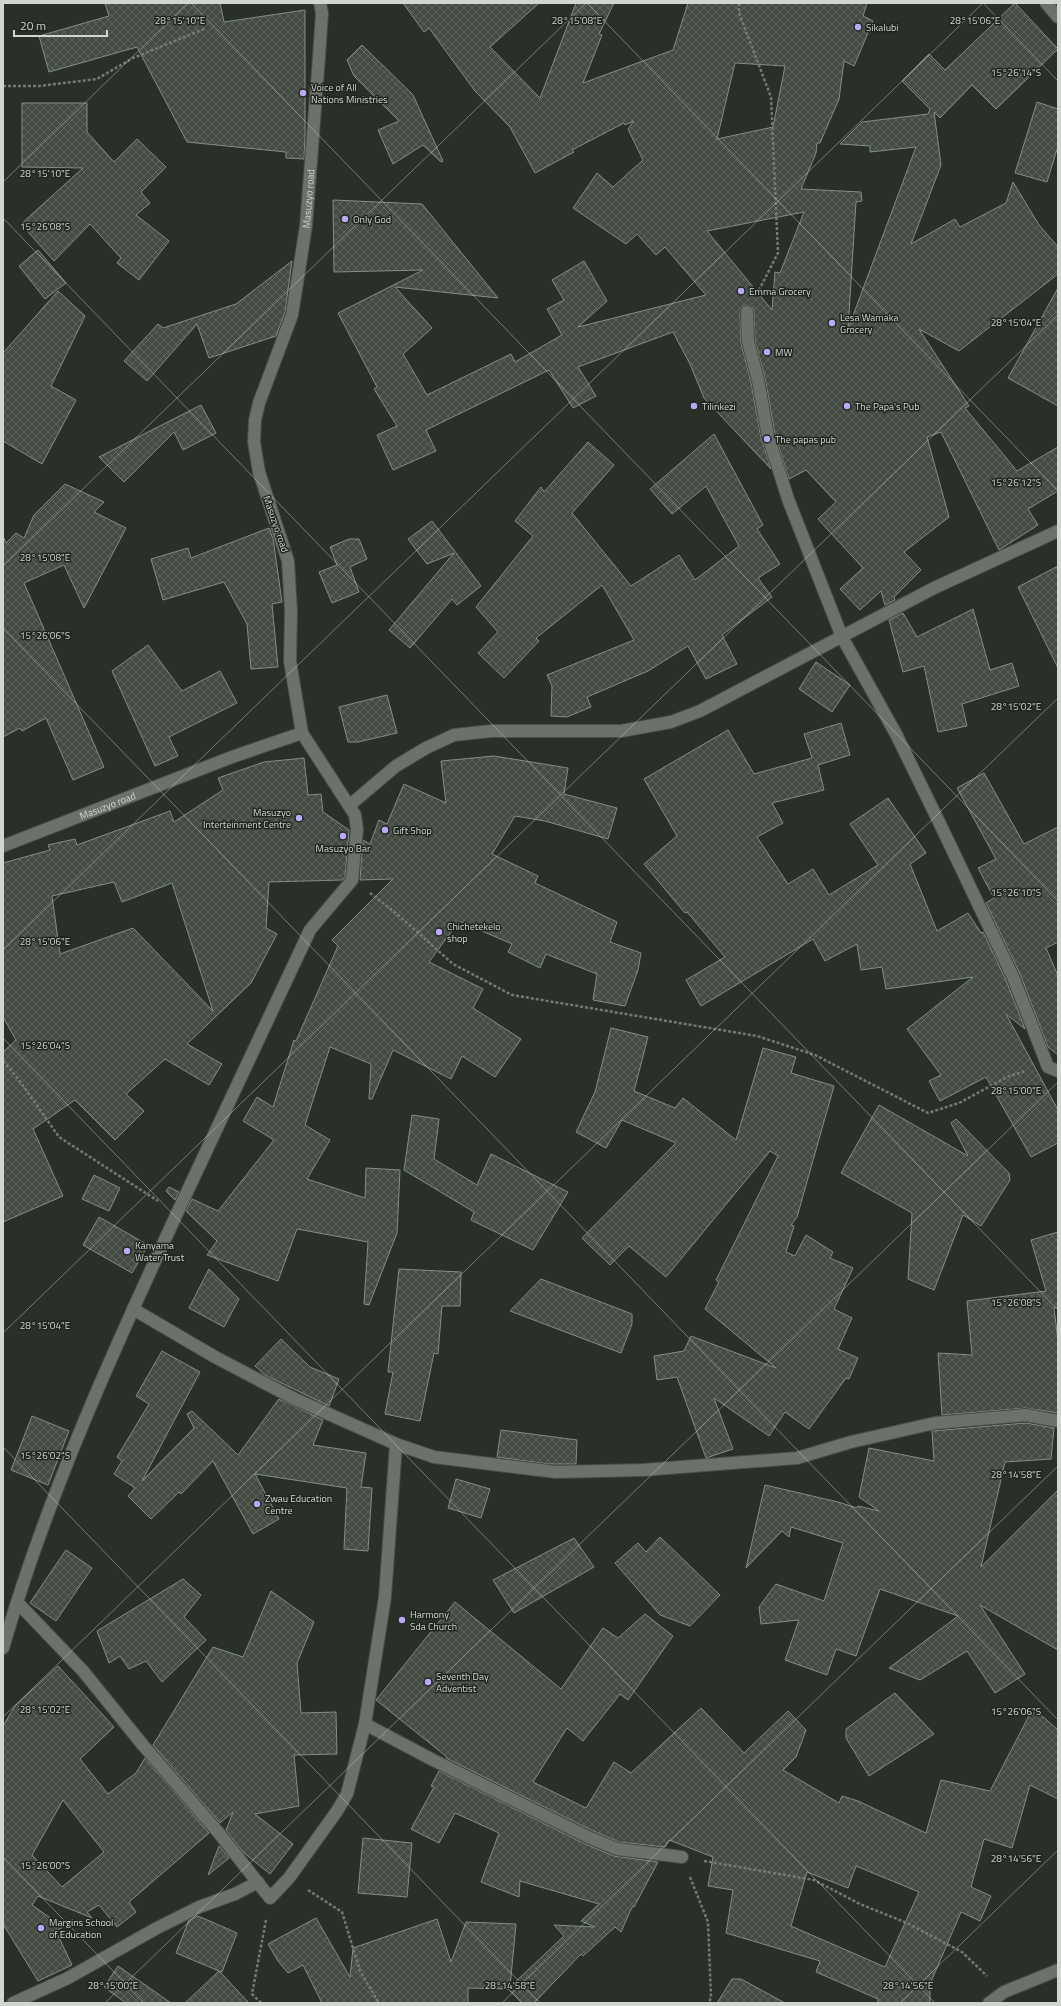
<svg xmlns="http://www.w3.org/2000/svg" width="1061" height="2006" font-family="'Titillium Web',sans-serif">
<defs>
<pattern id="building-cross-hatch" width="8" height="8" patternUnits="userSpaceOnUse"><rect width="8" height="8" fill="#434b43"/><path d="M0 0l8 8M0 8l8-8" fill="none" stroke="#5d645d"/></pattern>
</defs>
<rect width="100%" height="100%" fill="#283028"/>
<g fill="url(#building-cross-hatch)" stroke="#858e85" fill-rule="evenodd">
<polygon points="105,3 220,3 224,22 305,10 305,135 304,159 286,158 286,152 187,142 137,47 49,72 39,36 109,16"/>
<path d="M403 3H539L490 47 540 98 576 3H614L599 34 602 35 583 83 673 50 688 3H867L863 16 873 21 854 66 844 61 839 99 820 143H817L816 153 801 189 861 192 862 201 856 202 848 329 916 147 870 152V146L840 144 862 122 928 114 930 109 902 81 929 54 945 70 1015 3 1058 49 996 109 972 85 940 118 934 112 941 165 911 244 955 219 960 227 1006 203 1013 182 1039 225 1058 247V274L959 351 919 329 969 406 965 408 1017 471 1058 447V491L1028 509 1038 525 999 550 941 432 927 437 949 517 904 552 921 570 894 597 895 600 885 605 881 591 860 610 840 589 863 568 818 519 836 502 806 470 789 479 775 434 765 378 755 340 754 311 753 308 747 305 743 306 740 312 741 343 751 382 761 438 771 469 704 398 690 364 673 332 578 367 596 396 573 408 549 370 426 430 436 451 393 470 377 435 397 426 374 389 377 387 338 313 423 270 334 272 333 200 422 204 498 298 395 287 432 328 403 354 427 395 511 354 515 362 562 335 547 309 564 300 552 280 584 261 607 301 578 327 706 295 665 247 656 255 637 234 626 244 573 208 597 173 613 187 643 160 628 129 634 121 625 125 624 123 572 150 574 152 535 173 510 127 475 91 429 28 424 32ZM735 63 785 66 773 127 717 139ZM804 212 780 273 775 272 772 310 707 231Z"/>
<polygon points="362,45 413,95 443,161 441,162 423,145 393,164 378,130 399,121 354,76 347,60"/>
<polygon points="1037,102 1058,109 1058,146 1047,182 1015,173"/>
<polygon points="22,103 87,103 87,132 114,162 137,139 166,167 141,192 150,203 136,215 169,241 139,280 117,263 121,258 90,224 54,261 21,224 83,168 22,167"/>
<polygon points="38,250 66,283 45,299 19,266"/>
<polygon points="292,261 285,312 276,336 209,358 197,324 147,381 124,361 158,324 163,328 236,304"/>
<polygon points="1058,288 1058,406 1008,378"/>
<polygon points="58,291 85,316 51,386 76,400 42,464 3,441 3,353"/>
<polygon points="201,405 216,433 183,450 174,432 124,482 99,457"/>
<polygon points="714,434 763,525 757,529 780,564 758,578 772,597 722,635 737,664 706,679 688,646 648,671 587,697 591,707 567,717 551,716 552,686 547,675 634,640 602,585 536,638 539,641 504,678 478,653 498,632 476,607 533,536 515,521 541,487 544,492 588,442 614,465 572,513 631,586 679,555 695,580 739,546 706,486 672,514 650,489"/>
<polygon points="65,484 104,502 94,512 126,528 84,608 64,565 24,583 104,767 73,780 46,718 22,731 20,728 3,737 3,536 6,543 16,533 24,538 34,515"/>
<polygon points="432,521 481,586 457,605 452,599 410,648 389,630 454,553 427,564 408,539"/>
<polygon points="269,528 273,538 282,602 272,604 278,667 251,669 247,624 224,582 163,600 151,559 188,548 191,558"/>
<polygon points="349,539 359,539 367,559 350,567 359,592 332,603 319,572 337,565 330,547"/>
<polygon points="1058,566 1058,668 1018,587"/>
<polygon points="973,609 990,670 1012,663 1019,686 962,704 967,726 938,732 924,666 903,672 889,620 903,613 917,637"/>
<polygon points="148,645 182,691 220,671 237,703 169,737 178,756 155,766 112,671"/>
<polygon points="816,662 850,685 832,712 799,689"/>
<polygon points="387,695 397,733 358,742 348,742 339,707"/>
<polygon points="841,723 850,755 818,765 824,790 772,803 783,823 757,837 788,884 813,869 829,895 878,865 850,824 888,798 926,853 910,864 937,931 968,913 981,933 983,932 1006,980 1025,1029 1006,1014 1058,1110 1058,1143 1031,1157 986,1077 940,1101 929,1081 941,1075 907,1029 973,977 886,989 882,967 861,970 857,944 825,961 813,939 701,1006 686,980 725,957 687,912 685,913 644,864 677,836 644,779 728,730 754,774 812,758 804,734"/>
<polygon points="494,756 568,768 564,794 617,808 608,839 545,821 515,816 492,854 538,876 535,883 617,922 610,942 641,953 638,970 625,1006 593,1000 597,974 546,954 540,968 508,952 512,944 459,921 429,962 483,989 473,1008 521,1039 495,1077 462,1056 451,1079 393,1050 372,1099 369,1099 371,1064 330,1047 305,1125 330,1140 307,1179 365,1198 366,1168 400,1170 397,1233 369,1305 364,1304 368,1242 297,1229 278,1281 207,1255 217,1241 186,1211 192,1199 218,1211 274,1140 243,1121 257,1097 273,1107 294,1040 296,1041 338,946 332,940 393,879 360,880 363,840 370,844 379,820 387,824 404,784 446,803 441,761"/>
<path d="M304 758 308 795 321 794 323 812 349 830 345 877 342 880 269 882 266 928 277 934 251 983 187 1044 222 1064 209 1085 165 1059 126 1094 144 1111 115 1140 75 1100 33 1129 63 1196 3 1222V1052L16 1040 3 1017V863L50 850 48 845 75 839 77 845 170 811 174 822 223 790 218 778 264 762ZM114 882 122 902 172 883 213 1011 133 928 60 954 52 896Z"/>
<polygon points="984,773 1024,844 1058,827 1058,942 1046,948 1058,976 1058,1055 1048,1047 1020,974 986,903 994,898 978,868 996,859 957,788"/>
<polygon points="611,1028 648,1037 634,1091 675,1108 683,1098 736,1140 763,1048 796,1057 791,1073 834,1086 797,1217 791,1225 794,1226 786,1252 795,1256 806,1235 833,1252 830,1258 853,1268 834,1309 852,1318 838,1349 858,1358 849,1379 846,1378 809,1429 785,1412 769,1436 714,1398 733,1449 706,1458 677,1377 657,1380 654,1356 684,1351 691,1336 776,1368 705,1309 719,1282 716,1280 778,1156 770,1151 666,1277 629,1246 610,1265 582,1238 676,1143 622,1120 606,1148 576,1132 595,1092"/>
<polygon points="879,1105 968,1156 951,1123 956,1119 1009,1173 1010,1180 981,1226 963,1215 934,1290 908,1279 912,1213 841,1173"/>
<polygon points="412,1115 439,1119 434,1159 477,1185 491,1154 568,1192 533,1250 471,1220 474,1212 404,1170"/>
<polygon points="94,1175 120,1188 109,1211 82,1199"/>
<polygon points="169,1187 179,1192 175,1200 166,1191"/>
<polygon points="99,1217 148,1245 132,1273 83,1245"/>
<polygon points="1058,1232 1058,1307 1054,1308 1058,1341 1058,1413 1026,1408 942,1415 938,1353 972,1355 967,1301 1046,1291 1031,1240"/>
<polygon points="209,1269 239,1299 224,1327 189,1308"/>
<polygon points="399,1269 461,1272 460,1306 442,1306 438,1354 434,1353 420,1421 385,1414 393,1372 388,1372"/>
<polygon points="541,1279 632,1314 632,1324 621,1353 510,1311"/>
<polygon points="281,1339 310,1367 339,1379 329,1406 265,1375 255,1366"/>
<polygon points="162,1351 200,1372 142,1481 194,1428 187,1414 192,1411 238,1455 279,1399 323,1420 313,1445 366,1453 361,1487 372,1488 368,1551 344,1549 347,1488 255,1474 279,1519 253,1534 213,1461 181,1494 179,1492 151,1519 128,1496 135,1488 114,1474 122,1461 117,1457 149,1404 136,1396"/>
<polygon points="32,1416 69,1431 48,1485 11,1470"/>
<polygon points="1026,1423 1054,1428 1051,1459 1005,1462 981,1567 1058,1490 1058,1650 980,1605 1025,1674 995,1693 967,1651 920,1680 889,1668 958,1616 880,1589 856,1656 836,1649 827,1675 785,1660 799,1620 761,1624 759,1607 776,1584 824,1601 843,1543 791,1527 789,1537 782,1531 746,1568 765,1485 838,1502 857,1508 858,1506 879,1511 859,1497 869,1448 934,1461 932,1431"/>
<polygon points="501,1430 577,1440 576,1464 549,1464 497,1457"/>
<polygon points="456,1479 490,1489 481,1518 448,1508"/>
<polygon points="660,1537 720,1595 690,1626 660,1615 615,1563 638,1543 646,1552"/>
<polygon points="574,1538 594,1567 514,1613 493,1580"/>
<polygon points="66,1550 92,1568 56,1621 30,1603"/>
<polygon points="183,1579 201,1595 184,1617 206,1640 162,1682 146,1661 129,1669 120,1656 109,1663 97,1631"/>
<polygon points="271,1591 314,1622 297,1663 301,1713 336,1712 337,1754 294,1755 299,1806 255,1814 293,1844 270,1874 244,1853 226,1830 233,1812 220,1823 153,1745 213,1647 243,1657"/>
<path d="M455 1602 561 1689 603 1628 618 1638 645 1614 673 1636 628 1700 620 1694 583 1741 567 1728 533 1782 586 1808 614 1762 631 1773 701 1708 744 1753 788 1711 806 1730 796 1757 783 1770 839 1803 842 1796 858 1801 926 1833 941 1780 990 1791 1033 1708 1058 1730V1799L1030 1785 1012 1848 984 1839 971 1887 991 1896 980 1921 961 1912 930 1984V2003H878V1999L816 1972 820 1961 726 1933 733 1890 708 1886 713 1857 669 1840 665 1847 619 1842 591 1830 446 1758 447 1757 376 1700ZM856 1866 919 1892 885 1967 791 1926 807 1872 848 1888Z"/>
<path d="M58 1666 114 1727 80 1759 108 1794 136 1773 145 1758 209 1833 129 1902 136 1912 117 1927 99 1905 87 1912 92 1918 38 1896 32 1905 63 1927 56 1931 72 1965 38 1981 3 1924V1726L15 1706ZM63 1800 104 1852 62 1887 32 1855Z"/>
<polygon points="895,1693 934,1734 869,1776 846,1738 846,1729"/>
<polygon points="439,1771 585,1844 614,1856 658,1862 634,1907 632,1907 621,1932 615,1927 583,1956 581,1954 534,2003 522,2003 508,1989 468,1988 468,2003 322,2003 303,1965 288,1973 278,1961 268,1944 316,1918 350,1977 353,1948 437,1919 451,1962 466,1922 516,1924 510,1987 564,1936 554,1925 595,1927 581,1921 599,1904 520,1881 519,1897 481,1882 499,1833 455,1813 439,1843 411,1829 434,1787 431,1786"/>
<polygon points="363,1838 412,1843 407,1897 358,1893"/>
<polygon points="219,1846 229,1858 208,1875"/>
<polygon points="198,1916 237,1933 222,1972 219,1971 249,2003 185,2003 219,1971 176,1953 189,1920"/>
<polygon points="118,1966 171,2003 126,2003 104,1987"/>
<polygon points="732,1979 741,1979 785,2003 717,2003"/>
</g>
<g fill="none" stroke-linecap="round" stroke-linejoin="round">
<defs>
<g id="minor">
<polyline points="1046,3 1058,17"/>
<polyline points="747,312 748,341 758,380 768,436 788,499 842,637 896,734 940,824 1013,977 1048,1067 1058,1071"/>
<polyline points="350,805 396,766 426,748 454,735 491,731 621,731 671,722 700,711 934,588 1058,531"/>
<path id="s1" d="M3 846 232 757 302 733"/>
<polyline points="133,1309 215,1357 295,1399 396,1444 434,1457 556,1472 643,1470 797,1458 851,1442 935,1423 1026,1415 1058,1421"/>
<polyline points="17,1602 83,1671 142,1744 218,1832 270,1898 289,1878 337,1811 347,1794 365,1724 385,1597 396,1444"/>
<path id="s2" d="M3 1648C47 1496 113 1351 180 1207 223 1115 267 1022 310 930L352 880 357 829 355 815 302 733 290 661 291 611 288 561 259 472 254 442 255 420 259 403 292 315 306 226 319 57 322 13 320 3"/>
<polyline points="365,1724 433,1760 588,1837 617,1849 682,1857"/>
<polyline points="13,2003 68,1978 157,1928 199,1907 235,1894 258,1882"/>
<polyline points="989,2003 1004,1992 1058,1970"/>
</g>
</defs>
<use href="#minor" stroke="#474d47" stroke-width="14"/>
<g stroke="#747b74" stroke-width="2.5" stroke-dasharray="3 2" stroke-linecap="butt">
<polyline points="739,3 739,13 771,97 778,253 758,292"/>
<polyline points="3,86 39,86 97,79 133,58 204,29"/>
<polyline points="370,893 397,914 453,964 512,995 757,1036 815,1055 928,1113 959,1103 1009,1076 1026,1071"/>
<polyline points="3,1061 19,1080 59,1137 158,1201"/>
<polyline points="704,1861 814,1880 860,1904 907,1923 962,1952 987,1976"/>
<polyline points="690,1877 708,1922 711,1997 709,2003"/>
<polyline points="308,1890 342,1912 360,1971 379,2003"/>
<polyline points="261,2003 252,1994 266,1920"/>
</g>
<use href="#minor" stroke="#6a726a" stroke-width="12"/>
</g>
<path fill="none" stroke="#d1d6d1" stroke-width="1" stroke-opacity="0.45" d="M191 3 1058 901M587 3 1058 491M983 3 1058 81M3 182 188 3M3 218 1058 1310M3 566 586 3M3 628 1058 1720M3 950 983 3M3 1038 935 2003M3 1333 1058 315M3 1447 540 2003M3 1717 1058 698M3 1857 144 2003M105 2003 1058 1082M502 2003 1058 1466M900 2003 1058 1850"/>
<g fill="#bca9f5" stroke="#1f261f" stroke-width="1.5">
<circle cx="858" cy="27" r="4"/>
<circle cx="303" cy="93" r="4"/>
<circle cx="345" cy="219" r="4"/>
<circle cx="741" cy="291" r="4"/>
<circle cx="832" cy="323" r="4"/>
<circle cx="767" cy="352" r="4"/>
<circle cx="694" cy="406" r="4"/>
<circle cx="847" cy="406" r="4"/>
<circle cx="767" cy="439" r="4"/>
<circle cx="299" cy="818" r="4"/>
<circle cx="385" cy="830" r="4"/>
<circle cx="343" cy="836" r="4"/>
<circle cx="439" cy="932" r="4"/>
<circle cx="127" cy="1251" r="4"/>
<circle cx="257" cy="1504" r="4"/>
<circle cx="402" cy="1620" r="4"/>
<circle cx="428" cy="1682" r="4"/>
<circle cx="41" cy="1928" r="4"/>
</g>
<g text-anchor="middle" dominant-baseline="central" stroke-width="3" stroke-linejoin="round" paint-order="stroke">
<g font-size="10" fill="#d1d6d1" stroke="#1f261f" text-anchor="start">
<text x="866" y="27">Sikalubi</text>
<text x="311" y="87">Voice of All<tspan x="311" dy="12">Nations Ministries</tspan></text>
<text x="353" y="219">Only God</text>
<text x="749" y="291">Emma Grocery</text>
<text x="840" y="317">Lesa Wamaka<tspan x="840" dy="12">Grocery</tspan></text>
<text x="775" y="352">MW</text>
<text x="702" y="406">Tilinkezi</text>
<text x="855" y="406">The Papa's Pub</text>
<text x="775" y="439">The papas pub</text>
<text x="291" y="812" text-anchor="end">Masuzyo<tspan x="291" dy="12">Interteinment Centre</tspan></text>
<text x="393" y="830">Gift Shop</text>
<text x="343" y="848" text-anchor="middle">Masuzyo Bar</text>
<text x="447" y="926">Chichetekelo<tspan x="447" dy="12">shop</tspan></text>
<text x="135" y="1245">Kanyama<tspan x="135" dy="12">Water Trust</tspan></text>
<text x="265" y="1498">Zwau Education<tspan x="265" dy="12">Centre</tspan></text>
<text x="410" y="1614">Harmony<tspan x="410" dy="12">Sda Church</tspan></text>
<text x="436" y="1676">Seventh Day<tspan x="436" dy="12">Adventist</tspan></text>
<text x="49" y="1922">Margins School<tspan x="49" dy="12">of Education</tspan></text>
</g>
<g font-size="10" fill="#d1d6d1" stroke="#1f261f">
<text stroke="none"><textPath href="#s2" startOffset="1558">Masuzyo road</textPath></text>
<text transform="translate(276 524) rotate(71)">Masuzyo road</text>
<text stroke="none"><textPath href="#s1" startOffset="112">Masuzyo road</textPath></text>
</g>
</g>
<g font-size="10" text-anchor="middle" fill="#d1d6d1" stroke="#1f261f" stroke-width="3" stroke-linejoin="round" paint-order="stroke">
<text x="180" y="24">28°15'10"E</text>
<text x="577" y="24">28°15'08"E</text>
<text x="975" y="24">28°15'06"E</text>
<text x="1016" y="76">15°26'14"S</text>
<text x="45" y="177">28°15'10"E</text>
<text x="45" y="230">15°26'08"S</text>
<text x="1016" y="326">28°15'04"E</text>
<text x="1016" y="486">15°26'12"S</text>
<text x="45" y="561">28°15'08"E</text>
<text x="45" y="639">15°26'06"S</text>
<text x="1016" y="710">28°15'02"E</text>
<text x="1016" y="896">15°26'10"S</text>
<text x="45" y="945">28°15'06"E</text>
<text x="45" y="1049">15°26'04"S</text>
<text x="1016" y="1094">28°15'00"E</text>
<text x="1016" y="1306">15°26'08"S</text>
<text x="45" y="1329">28°15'04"E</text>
<text x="45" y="1459">15°26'02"S</text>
<text x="1016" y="1478">28°14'58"E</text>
<text x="45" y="1713">28°15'02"E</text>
<text x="1016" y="1715">15°26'06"S</text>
<text x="1016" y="1862">28°14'56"E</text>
<text x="45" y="1869">15°26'00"S</text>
<text x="113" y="1989">28°15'00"E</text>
<text x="510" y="1989">28°14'58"E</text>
<text x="908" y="1989">28°14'56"E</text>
</g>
<rect width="1061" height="2006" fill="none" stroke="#d1d6d1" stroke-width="8"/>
<path d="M14 30v6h93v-6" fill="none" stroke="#d1d6d1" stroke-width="2"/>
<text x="20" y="30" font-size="12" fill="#d1d6d1" stroke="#1f261f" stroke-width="3" paint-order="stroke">20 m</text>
</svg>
